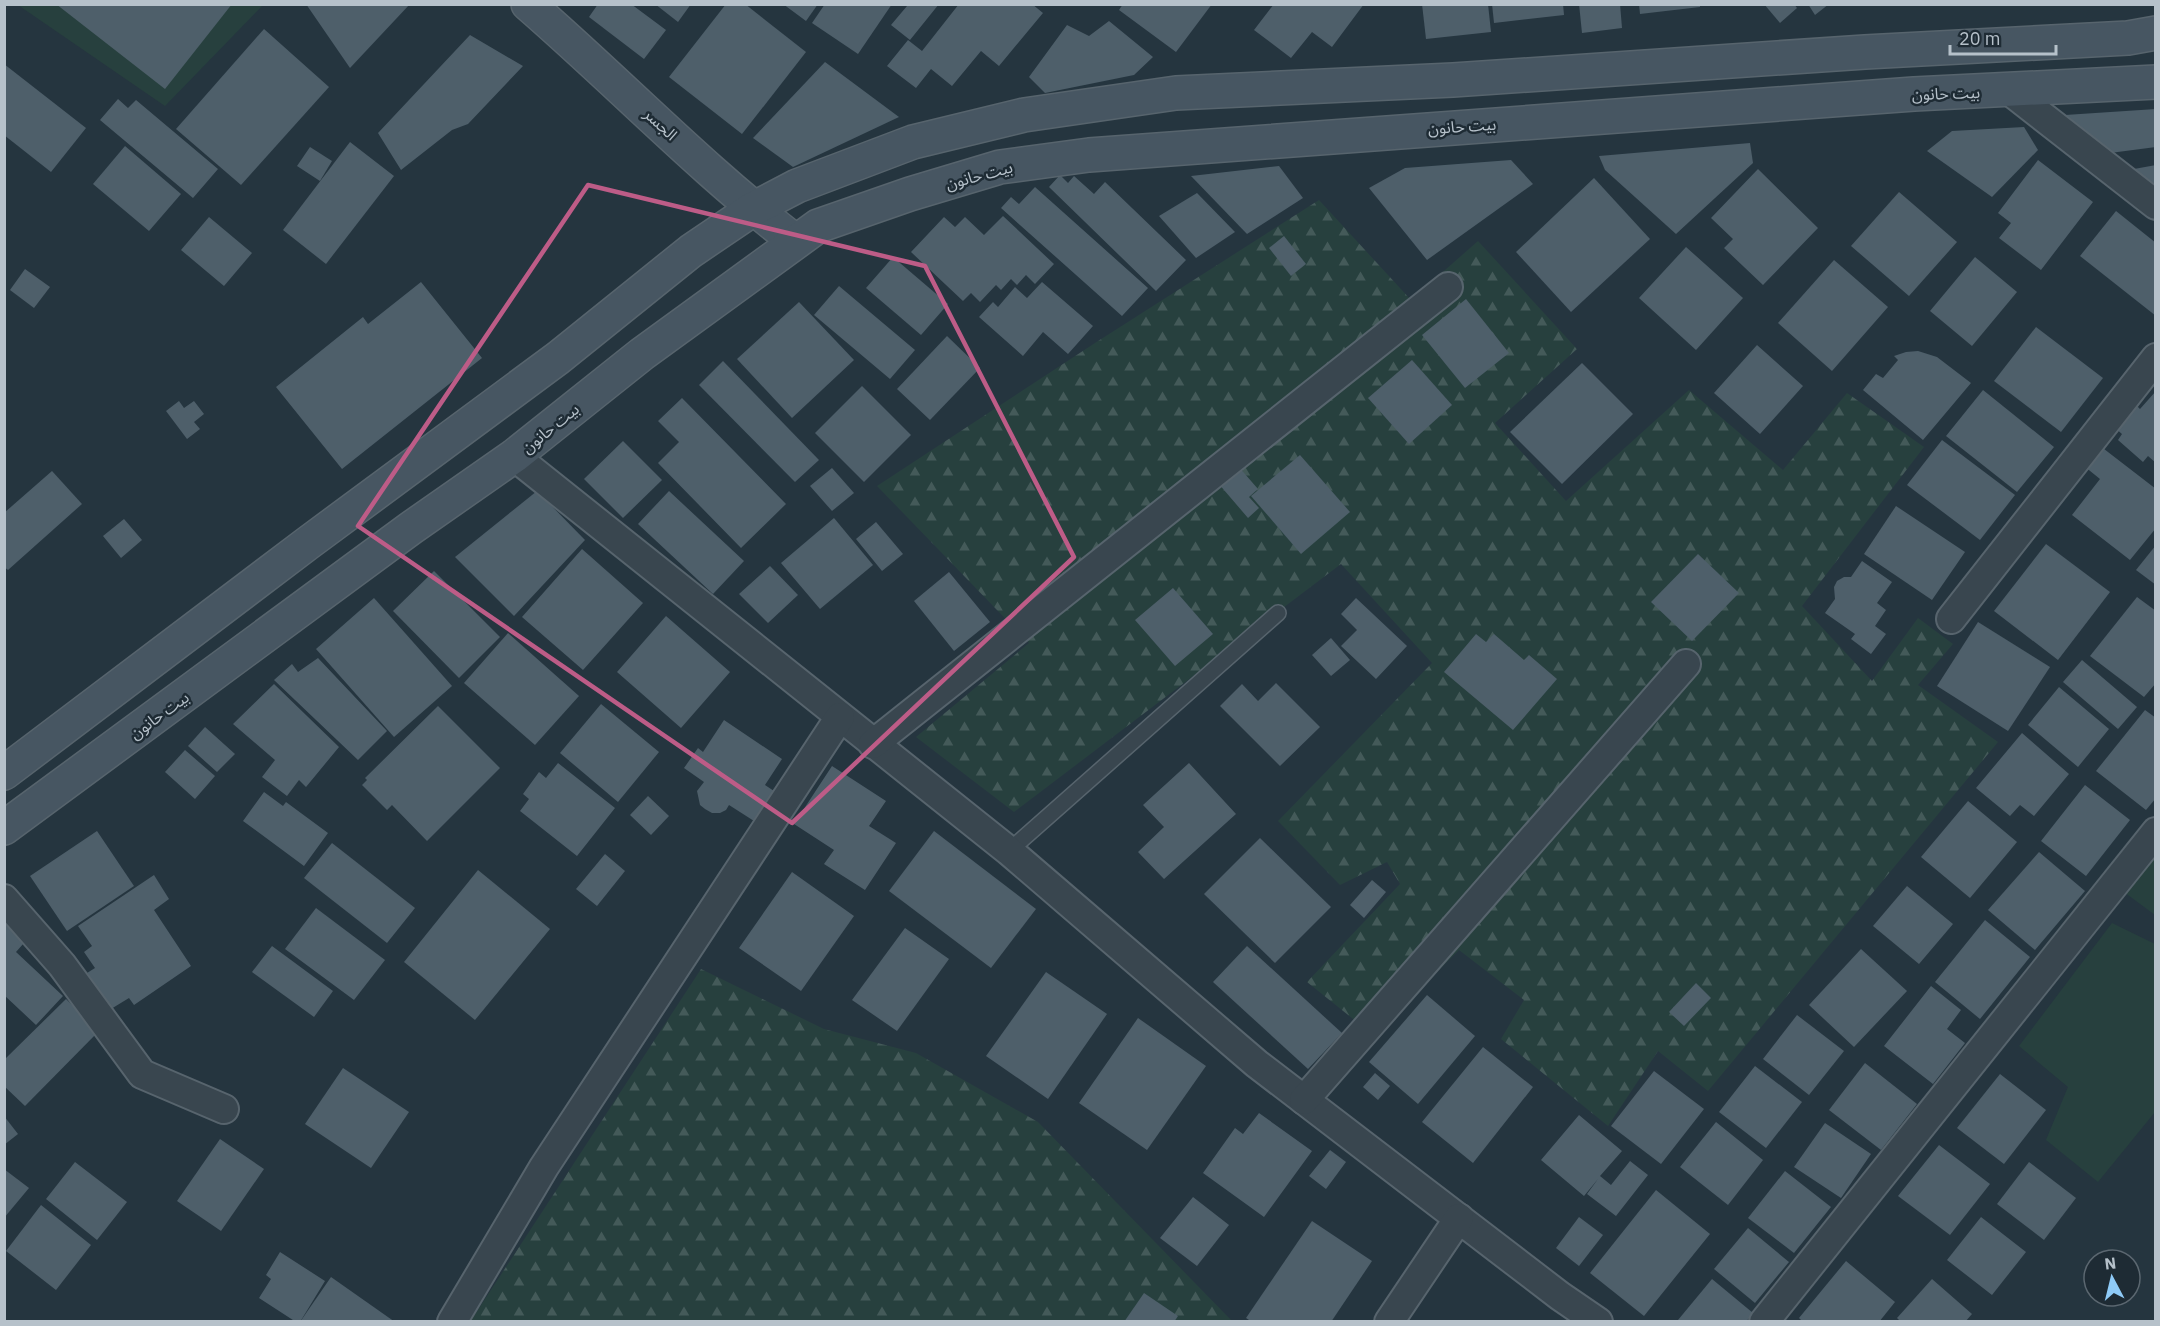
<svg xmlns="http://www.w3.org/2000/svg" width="2160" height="1326" font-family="'IBM Plex Sans','Noto Sans Arabic',sans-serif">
<defs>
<pattern id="forest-firs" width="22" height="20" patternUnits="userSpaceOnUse" patternTransform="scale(1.5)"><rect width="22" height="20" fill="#27403e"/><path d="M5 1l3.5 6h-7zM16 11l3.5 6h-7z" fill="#445a59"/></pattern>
</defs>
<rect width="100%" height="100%" fill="#25353f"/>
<g fill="#27403e">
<polygon points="18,5 263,5 165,106"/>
<polygon points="2155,853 2155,915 2124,892"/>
<polygon points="2112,923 2155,944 2155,1112 2098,1182 2046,1140 2068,1087 2019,1046"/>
</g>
<g fill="url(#forest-firs)">
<polygon points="1319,200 1411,300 1478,241 1577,349 1495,423 1566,501 1689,390 1783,470 1847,393 1924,447 1802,606 1872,681 1918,618 1953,644 1918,685 1998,742 1708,1091 1658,1051 1608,1126 1501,1039 1524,1000 1459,950 1373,1035 1307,982 1400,884 1387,862 1340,885 1278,821 1432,663 1341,564 1014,812 916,737 1029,643 877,486 1095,343"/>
<polygon points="701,969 824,1029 916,1053 1038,1122 1232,1321 470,1322"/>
</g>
<g fill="#4e5f6a">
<polygon points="56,4 232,4 165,89"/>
<polygon points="306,4 410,4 350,68"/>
<polygon points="598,4 631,4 666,30 644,59 589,17"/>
<polygon points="655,4 691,4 678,22"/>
<polygon points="726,4 745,4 806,52 742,134 669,77"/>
<polygon points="783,4 818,4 806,21"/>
<polygon points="825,4 892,4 858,54 812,23"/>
<polygon points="904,4 939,4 910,40 891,25 907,6"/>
<polygon points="959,4 1032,4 1043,13 999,66 981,51 952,86 931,69 916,88 887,66 908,40 922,51"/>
<polygon points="1123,4 1212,4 1176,52 1119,10"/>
<polygon points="1274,4 1364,4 1332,47 1312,32 1291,58 1254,30"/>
<polygon points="1422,4 1488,4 1491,32 1426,39"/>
<polygon points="1492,4 1563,4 1564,15 1494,23"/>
<polygon points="1579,4 1620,4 1622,28 1582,33"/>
<polygon points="1639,4 1700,4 1700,7 1640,14"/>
<polygon points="1764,4 1794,4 1797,8 1780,23"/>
<polygon points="1808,4 1829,4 1815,15"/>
<polygon points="1109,21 1153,57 1134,75 1045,93 1029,77 1067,25 1089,36"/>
<polygon points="264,29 329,87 241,185 176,129"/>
<polygon points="470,35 523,66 468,124 452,130 401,170 378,133"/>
<polygon points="825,62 899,117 793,167 753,138"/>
<polygon points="4,64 86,128 51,172 4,135"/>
<polygon points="118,99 128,108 136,100 218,169 193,198 100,120"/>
<polygon points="2156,109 2156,147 2110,153 2065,115"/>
<polygon points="2024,127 2038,150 1992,197 1927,151 1952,131"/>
<polygon points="350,142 394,176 326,264 283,230"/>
<polygon points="1750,143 1753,163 1676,234 1605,170 1599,156"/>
<polygon points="125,146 181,194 149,231 93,184"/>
<polygon points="310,147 332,161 320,181 297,166"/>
<polygon points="1511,160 1533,184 1427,260 1369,188 1405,168"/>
<polygon points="2038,160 2093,202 2041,270 1999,238 2011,223 1998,213"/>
<polygon points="2156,165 2156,188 2134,169"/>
<polygon points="1279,166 1303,198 1247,234 1191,176"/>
<polygon points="1758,169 1818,228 1763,285 1724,248 1733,239 1711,218"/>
<polygon points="1060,175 1068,183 1074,176 1094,194 1105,182 1186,260 1156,291 1049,187"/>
<polygon points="1594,178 1650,239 1571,312 1516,252"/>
<polygon points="1035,187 1148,288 1122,316 1001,208 1011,197 1019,204"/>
<polygon points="1899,192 1957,242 1909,296 1851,246"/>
<polygon points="1197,193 1235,232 1196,258 1159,216"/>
<polygon points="2116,211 2156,243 2156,316 2080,256"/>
<polygon points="1003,216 1054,264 1035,284 1026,275 1017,285 1011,279 1001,290 996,285 980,302 971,293 963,301 911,252 944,217 955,227 965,217 984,235"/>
<polygon points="209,217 252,253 224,286 181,250"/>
<polygon points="1284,236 1306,264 1291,276 1269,248"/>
<polygon points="1686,247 1743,298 1696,350 1639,298"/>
<polygon points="893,257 948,304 921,335 866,288"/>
<polygon points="1975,257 2017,292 1972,346 1930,311"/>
<polygon points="1834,260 1888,307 1832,371 1778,323"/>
<polygon points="25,269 50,287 34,308 10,290"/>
<polygon points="421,282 482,358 342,469 276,387 363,317 368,324"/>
<polygon points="1042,282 1093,326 1068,354 1043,332 1023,356 979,317 993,302 998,307 1015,287 1027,298"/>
<polygon points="839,286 915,350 890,379 814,315"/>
<polygon points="1466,299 1509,353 1465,388 1422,335"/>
<polygon points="799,302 854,360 792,418 737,359"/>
<polygon points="2036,327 2103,378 2061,432 1994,381"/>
<polygon points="947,336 980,368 930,420 897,389"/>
<polygon points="1757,345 1803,386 1760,434 1714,393"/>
<polygon points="1918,351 1937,357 1971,383 1923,440 1863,390 1876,374 1883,378 1898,360 1894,356 1906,352"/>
<polygon points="1412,360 1452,405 1409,444 1368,398"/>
<polygon points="723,361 819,460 795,482 699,385"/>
<polygon points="1582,363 1633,414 1562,484 1510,432"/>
<polygon points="862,386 911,435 864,482 815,433"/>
<polygon points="1983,390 2054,447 2017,492 1946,436"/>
<polygon points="2156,391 2156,463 2148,456 2143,462 2118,440 2122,434 2115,428 2135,404 2140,409"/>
<polygon points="682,398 786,504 741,548 658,463 679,442 658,421"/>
<polygon points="179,401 184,408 194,401 204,414 194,422 200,429 187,439 166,411"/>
<polygon points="1942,440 2015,495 1980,540 1907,485"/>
<polygon points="623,441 662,480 623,518 584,479"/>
<polygon points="2095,442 2156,489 2156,528 2130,560 2072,515 2100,479 2079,462"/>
<polygon points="1300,455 1350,512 1301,554 1251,496"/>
<polygon points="1238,466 1258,489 1249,497 1259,508 1248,518 1218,483"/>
<polygon points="832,468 854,493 832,511 810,486"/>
<polygon points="52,471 82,504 8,570 4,567 4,513"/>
<polygon points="537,491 585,540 514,616 455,557"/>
<polygon points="669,491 744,561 713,594 638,524"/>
<polygon points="1896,506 1965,552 1932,600 1864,554"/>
<polygon points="834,518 873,565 820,609 781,563"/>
<polygon points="124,519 142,540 121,558 103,536"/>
<polygon points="876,522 903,554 882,571 856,539"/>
<polygon points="2046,544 2110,592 2058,660 1994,611"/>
<polygon points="2156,545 2156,585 2136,570"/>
<polygon points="582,549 643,603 583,670 522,617"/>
<polygon points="1698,554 1739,593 1692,641 1651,602"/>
<polygon points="1862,561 1892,582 1877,603 1886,610 1875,626 1886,634 1871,654 1851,639 1855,634 1825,613 1835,599 1834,587 1837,581 1844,577 1851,577"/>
<polygon points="770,566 798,595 768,623 739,594"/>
<polygon points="434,571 500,637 459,678 393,611"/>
<polygon points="949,572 990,622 954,651 914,601"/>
<polygon points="1173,588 1213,634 1175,666 1135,620"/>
<polygon points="2137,597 2156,611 2156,683 2144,697 2090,656"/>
<polygon points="374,598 452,686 394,737 316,649"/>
<polygon points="1356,598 1407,646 1376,679 1341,646 1357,630 1341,614"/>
<polygon points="666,616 730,672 681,728 617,672"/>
<polygon points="1978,622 2050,667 2008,731 1937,686"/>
<polygon points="508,633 579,696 535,745 464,683"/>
<polygon points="1476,634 1486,642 1494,634 1524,660 1529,655 1557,679 1513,730 1444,672"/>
<polygon points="1331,638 1350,660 1331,676 1312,655"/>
<polygon points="318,658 387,731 358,760 274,680 292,664 298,672"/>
<polygon points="2082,660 2137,707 2118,729 2063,682"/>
<polygon points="1276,683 1320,727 1280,766 1220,706 1242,684 1258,701"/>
<polygon points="274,684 339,747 306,787 299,780 287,796 262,777 275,760 233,724"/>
<polygon points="2059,687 2109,729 2078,767 2028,725"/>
<polygon points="601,704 659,752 618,802 560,753"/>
<polygon points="438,706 500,768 427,841 392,805 387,810 362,785 367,780 365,778"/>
<polygon points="2145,710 2156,718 2156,798 2146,810 2096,771"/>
<polygon points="724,720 782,759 765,785 774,791 754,821 729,805 726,810 720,813 712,813 705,809 700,805 697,791 704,782 684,768 698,748 703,752"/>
<polygon points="205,727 235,754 217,772 188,746"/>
<polygon points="2022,733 2069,774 2034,816 2020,805 2010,816 1976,788"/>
<polygon points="185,750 215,776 195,799 165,772"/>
<polygon points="558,763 615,808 577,856 520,811 529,799 523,794 539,772 546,778"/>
<polygon points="1189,763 1236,814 1164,879 1138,852 1164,827 1143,805"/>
<polygon points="832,766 886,801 869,826 896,843 865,890 824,864 834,850 794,824"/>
<polygon points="2085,785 2130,820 2086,876 2041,841"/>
<polygon points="264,792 283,806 286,802 328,833 304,866 243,821"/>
<polygon points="648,796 669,816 651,835 630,815"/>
<polygon points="1968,801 2017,842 1970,898 1921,857"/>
<polygon points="97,831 134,886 67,931 30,876"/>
<polygon points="934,831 1036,909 991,968 889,891"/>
<polygon points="1260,838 1331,907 1275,963 1204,894"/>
<polygon points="332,843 415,908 387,943 304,878"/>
<polygon points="2039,852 2085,891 2035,950 1988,910"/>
<polygon points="605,854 625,871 597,906 576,889"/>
<polygon points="478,870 550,929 475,1020 404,962"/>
<polygon points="792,872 854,916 801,991 739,948"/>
<polygon points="154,875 169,899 154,910 191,966 134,1005 129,998 111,1009 87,973 95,968 84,952 92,946 78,926"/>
<polygon points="1372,880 1386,892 1364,918 1350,905"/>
<polygon points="1907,886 1953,924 1919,964 1873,926"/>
<polygon points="316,908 385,960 354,1000 285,949"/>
<polygon points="4,911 31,935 16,952 63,996 36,1025 4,995"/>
<polygon points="1985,920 2030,957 1980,1019 1935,982"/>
<polygon points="905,928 949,959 897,1031 852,1000"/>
<polygon points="272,946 333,991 314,1017 252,972"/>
<polygon points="1247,946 1342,1033 1308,1069 1213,982"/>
<polygon points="1861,949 1907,991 1854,1047 1809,1005"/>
<polygon points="1046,972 1107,1014 1048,1099 986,1056"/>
<polygon points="1696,983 1711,998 1684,1026 1669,1012"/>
<polygon points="1931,986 1961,1010 1947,1029 1965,1043 1933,1084 1884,1046"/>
<polygon points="1427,995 1475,1036 1418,1104 1369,1062"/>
<polygon points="66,999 99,1031 25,1106 4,1086 4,1060"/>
<polygon points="1797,1015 1844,1051 1809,1095 1763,1059"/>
<polygon points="1138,1018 1206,1066 1147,1150 1079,1103"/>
<polygon points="1483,1047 1533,1087 1473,1163 1422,1122"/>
<polygon points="1865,1063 1917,1104 1881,1150 1829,1110"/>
<polygon points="1755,1066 1802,1102 1766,1148 1719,1112"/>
<polygon points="343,1068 409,1112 371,1168 305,1124"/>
<polygon points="1654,1071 1704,1109 1661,1164 1611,1126"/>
<polygon points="1375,1073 1390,1086 1378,1100 1363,1087"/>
<polygon points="2000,1074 2046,1110 2004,1164 1957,1128"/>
<polygon points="1259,1113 1312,1151 1264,1217 1203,1173 1235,1128 1243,1134"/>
<polygon points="1579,1115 1622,1151 1600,1176 1611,1185 1630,1161 1648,1175 1616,1216 1587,1194 1598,1179 1584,1196 1541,1160"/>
<polygon points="4,1116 18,1134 4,1145"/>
<polygon points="1716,1122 1763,1160 1728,1205 1680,1167"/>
<polygon points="1825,1123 1871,1154 1841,1198 1794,1167"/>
<polygon points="220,1139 264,1169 221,1231 177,1201"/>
<polygon points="1939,1145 1990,1184 1950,1235 1898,1196"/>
<polygon points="1330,1150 1346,1162 1326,1189 1309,1176"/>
<polygon points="75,1162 127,1202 97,1240 46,1199"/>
<polygon points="2029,1162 2076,1198 2044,1240 1997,1204"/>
<polygon points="4,1169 29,1188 4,1218"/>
<polygon points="1785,1171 1831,1207 1794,1253 1748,1218"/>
<polygon points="1656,1190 1710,1234 1644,1316 1590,1273"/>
<polygon points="1193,1197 1229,1225 1197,1266 1160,1238"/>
<polygon points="41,1205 91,1245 56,1290 6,1251"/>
<polygon points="1579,1217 1603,1235 1579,1266 1556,1248"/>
<polygon points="1981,1217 2026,1252 1992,1295 1947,1260"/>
<polygon points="1312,1221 1372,1261 1331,1322 1252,1322 1246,1318"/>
<polygon points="1748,1228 1789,1262 1755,1303 1714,1269"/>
<polygon points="280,1252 325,1281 300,1322 296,1322 259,1298 271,1279 266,1275"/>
<polygon points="1846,1261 1895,1302 1879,1322 1803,1322 1799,1318"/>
<polygon points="331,1277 395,1322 300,1322"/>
<polygon points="1712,1279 1753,1313 1746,1322 1678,1320"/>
<polygon points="1932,1279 1972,1314 1965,1322 1901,1322 1897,1318"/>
<polygon points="1144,1293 1178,1316 1174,1322 1124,1322"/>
</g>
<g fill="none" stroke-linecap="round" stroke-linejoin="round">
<defs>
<polyline id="lane" points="1009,851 1278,613"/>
<g id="street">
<polyline points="2010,91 2156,205"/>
<polyline points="514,456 1009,851 1257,1064 1560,1296 1598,1322"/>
<polyline points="1951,619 2156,358"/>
<polyline points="873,744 1448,287"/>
<polyline points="4,899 62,965 142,1074 224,1109"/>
<polyline points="1304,1100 1686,664"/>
<polyline points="452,1322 544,1167 840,717"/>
<polyline points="1389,1322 1459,1218"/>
<polyline points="1764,1322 2156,832"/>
</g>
<g id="secondary">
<path d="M528 4C618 82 701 169 795 241"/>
<polyline points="4,773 308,543 558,358 691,251 753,209 797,186 913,142 1024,115 1176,93 1453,80 1865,52 2128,38 2156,33"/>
<polyline points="4,828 411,528 514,456 642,354 818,226 910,194 1000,167 1089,155 1914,94 2156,82"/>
</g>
</defs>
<use href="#lane" stroke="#57646d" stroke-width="18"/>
<use href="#street" stroke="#57646d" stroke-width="32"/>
<use href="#secondary" stroke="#57646d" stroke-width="36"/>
<use href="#lane" stroke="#39464f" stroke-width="15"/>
<use href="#street" stroke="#39464f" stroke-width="28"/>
<use href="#secondary" stroke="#475662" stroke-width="33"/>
</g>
<path fill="none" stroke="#bd5c87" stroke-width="4.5" stroke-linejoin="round" d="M588 185 925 266 1074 557 792 823 358 526Z"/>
<g text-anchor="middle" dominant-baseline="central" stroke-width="5" stroke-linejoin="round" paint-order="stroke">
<g font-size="16" fill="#b6c1ca" stroke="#1e2b34">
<text transform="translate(1946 93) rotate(-2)">بيت حانون</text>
<text transform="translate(661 124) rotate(43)">الجسر</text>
<text transform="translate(1462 126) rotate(-4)">بيت حانون</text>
<text transform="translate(979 175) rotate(-15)">بيت حانون</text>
<text transform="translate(550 428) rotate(-39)">بيت حانون</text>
<text transform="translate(159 715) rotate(-36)">بيت حانون</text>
</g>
</g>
<rect width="2160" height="1326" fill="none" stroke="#b6c1ca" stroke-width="12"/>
<g transform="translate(2112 1278) rotate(353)"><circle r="28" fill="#1e2b34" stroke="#5b6770" stroke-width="1.5"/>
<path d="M0-4.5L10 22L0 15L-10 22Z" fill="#8ecaf7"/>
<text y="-9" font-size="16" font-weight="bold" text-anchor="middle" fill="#b6c1ca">N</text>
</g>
<path d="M1950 45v9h106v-9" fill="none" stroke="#b6c1ca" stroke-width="3"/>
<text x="1959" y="45" font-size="18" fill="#b6c1ca" stroke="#1e2b34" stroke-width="4.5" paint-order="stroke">20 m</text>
</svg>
